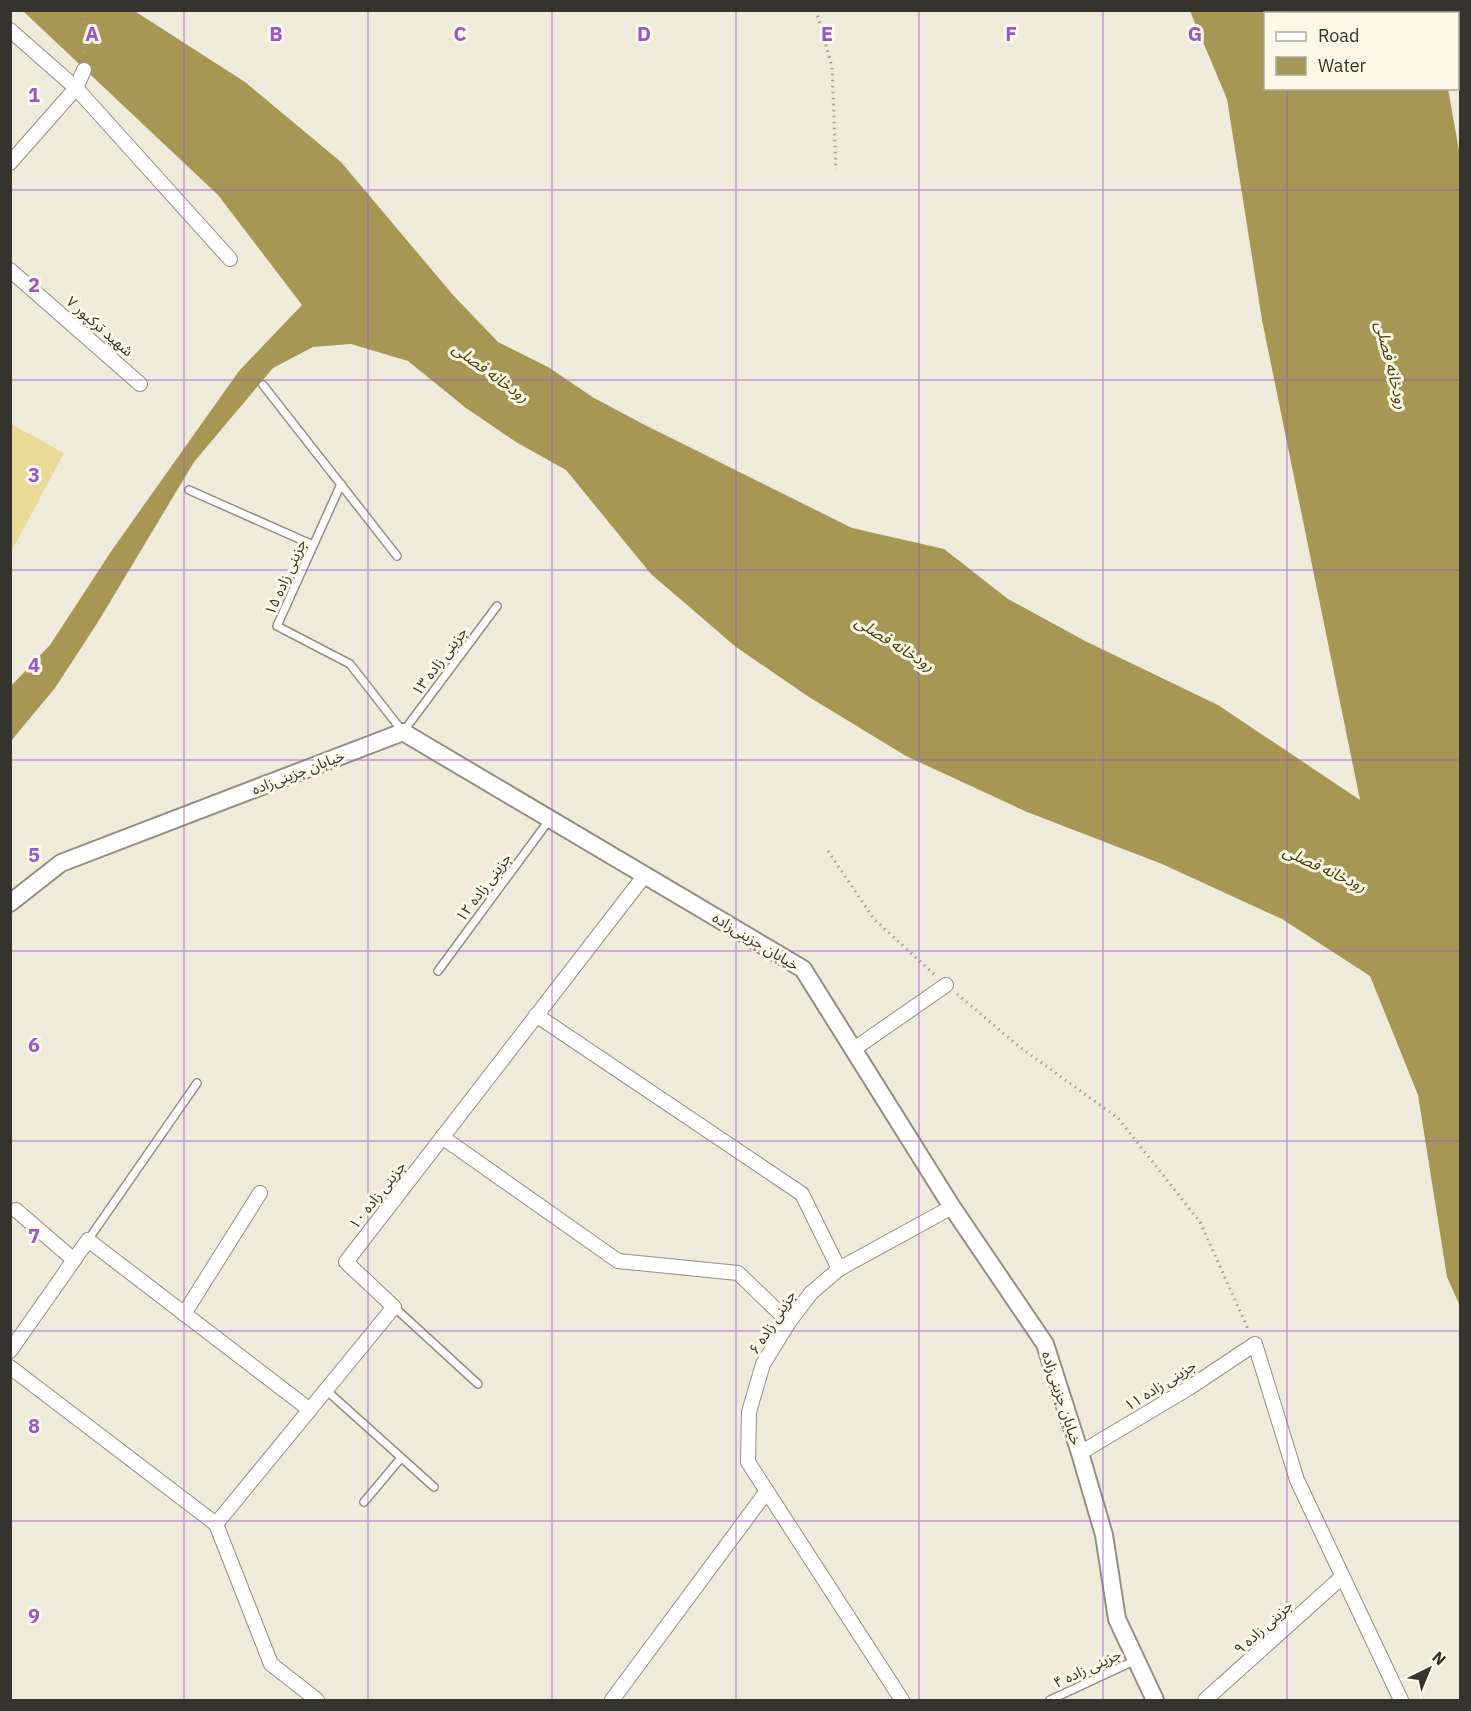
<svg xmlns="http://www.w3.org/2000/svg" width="1471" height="1711" font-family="'IBM Plex Sans','Noto Sans Arabic',sans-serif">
<rect width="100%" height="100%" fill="#eeebdb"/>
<polygon fill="#e8da97" points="11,424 64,453 11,552"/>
<polygon fill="#a69854" points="133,10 245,82 341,162 453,295 498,342 548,367 594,398 643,424 852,528 944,549 1008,599 1085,641 1218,705 1360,800 1262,320 1227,99 1190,11 1433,11 1434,13 1266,14 1266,88 1448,89 1460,156 1460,1306 1447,1277 1418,1095 1370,976 1282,919 1162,864 1027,812 906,756 809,697 736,647 651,574 566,470 516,442 466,408 408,361 351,344 313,347 273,368 194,462 98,622 55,688 11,741 11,686 50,645 112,550 239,371 302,305 218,195 23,11"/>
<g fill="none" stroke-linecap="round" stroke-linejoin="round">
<defs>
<g id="service">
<polyline points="263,385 397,556"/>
<polyline points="341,484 277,626 350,664 403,732 497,606"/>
<polyline points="189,490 313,545"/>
<polyline points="438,971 550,819"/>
<polyline points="88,1240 197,1083"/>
<polyline points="394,1307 478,1384"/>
<polyline points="326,1390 434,1487"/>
<polyline points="364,1502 401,1458"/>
<polyline points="1050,1700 1136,1660"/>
</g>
<g id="minor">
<polyline points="10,30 76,88 230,259"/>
<polyline points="10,163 76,88 84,70"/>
<polyline points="10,270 140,384"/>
<polyline points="536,1015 802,1194 839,1269"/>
<polyline points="854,1049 946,985"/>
<polyline points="442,1137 618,1261 738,1273 789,1322"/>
<polyline points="16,1210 74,1260"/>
<polyline points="184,1314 260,1193"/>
<polyline points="10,1351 88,1240 310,1410"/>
<polyline points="10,1367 216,1524 271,1664 317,1700"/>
<polyline points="1080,1453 1189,1388 1255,1344 1297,1480 1401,1700"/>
<polyline points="216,1524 394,1307 346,1262 645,875"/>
<polyline points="612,1700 767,1491"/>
<polyline points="902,1700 748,1462 749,1412 763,1364 789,1322 811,1293 839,1269 952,1207"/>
<polyline points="1205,1700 1342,1577"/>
</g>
<polyline id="tertiary" points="10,903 61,863 403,732 803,969 952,1207 1045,1344 1080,1453 1104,1535 1117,1619 1155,1700"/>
</defs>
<use href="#service" stroke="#939082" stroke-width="10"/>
<use href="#minor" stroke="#939082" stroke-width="16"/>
<use href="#tertiary" stroke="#939082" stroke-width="20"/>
<g stroke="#a2a094" stroke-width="3" stroke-dasharray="1.5 4.5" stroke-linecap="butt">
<polyline points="81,10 84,21 84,56"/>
<polyline points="816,10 832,67 836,170"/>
<polyline points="828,851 874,919 936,976"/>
<polyline points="957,994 1021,1048 1118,1118 1200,1222 1249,1331"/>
</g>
<use href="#service" stroke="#fff" stroke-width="7"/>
<use href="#minor" stroke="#fff" stroke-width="14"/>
<use href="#tertiary" stroke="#fff" stroke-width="16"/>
</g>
<path fill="none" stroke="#9957cc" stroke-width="1.5" stroke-opacity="0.55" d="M184 10V1700M368 10V1700M552 10V1700M736 10V1700M919 10V1700M1103 10V1700M1287 10V14M1287 88V1700M10 190H1460M10 380H1460M10 570H1460M10 760H1460M10 951H1460M10 1141H1460M10 1331H1460M10 1521H1460"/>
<g text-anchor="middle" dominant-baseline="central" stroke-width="6" stroke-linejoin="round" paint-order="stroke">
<g font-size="15" fill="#34332d" stroke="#fbf8e8">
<text transform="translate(100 326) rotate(41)">شهید ترکپور ۷</text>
<text transform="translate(285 577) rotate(-66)">جزینی زاده ۱۵</text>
<text transform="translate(439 661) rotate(-53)">جزینی زاده ۱۳</text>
<text transform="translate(298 772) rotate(-21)">خیابان جزینی‌زاده</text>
<text transform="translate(483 887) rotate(-53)">جزینی زاده ۱۲</text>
<text transform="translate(756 941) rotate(31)">خیابان جزینی‌زاده</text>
<text transform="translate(377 1195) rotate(-52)">جزینی زاده ۱۰</text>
<text transform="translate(772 1322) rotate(-57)">جزینی زاده ۶</text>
<text transform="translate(1160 1385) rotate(-32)">جزینی زاده ۱۱</text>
<text transform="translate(1062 1398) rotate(72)">خیابان جزینی‌زاده</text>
<text transform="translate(1263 1627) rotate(-42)">جزینی زاده ۹</text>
<text transform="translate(1087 1668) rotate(-25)">جزینی زاده ۴</text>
</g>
<g font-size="16" font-style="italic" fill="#4a3f06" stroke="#fbf8e8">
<text transform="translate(1392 365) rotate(76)">رودخانه فصلی</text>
<text transform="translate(491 372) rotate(36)">رودخانه فصلی</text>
<text transform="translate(895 643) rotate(32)">رودخانه فصلی</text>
<text transform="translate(1325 868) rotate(25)">رودخانه فصلی</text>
</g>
</g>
<g font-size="20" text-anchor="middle" font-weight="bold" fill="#9957cc" stroke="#fbf8e8" stroke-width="6" stroke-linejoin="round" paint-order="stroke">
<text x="92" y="41">A</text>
<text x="276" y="41">B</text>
<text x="460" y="41">C</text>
<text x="644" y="41">D</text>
<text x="827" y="41">E</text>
<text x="1011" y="41">F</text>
<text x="1195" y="41">G</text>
<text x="34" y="102">1</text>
<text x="34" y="292">2</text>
<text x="34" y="482">3</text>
<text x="34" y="672">4</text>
<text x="34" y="862">5</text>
<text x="34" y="1052">6</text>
<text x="34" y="1243">7</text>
<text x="34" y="1433">8</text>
<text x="34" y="1623">9</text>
</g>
<rect width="1471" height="1711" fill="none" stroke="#34332d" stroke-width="24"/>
<rect x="1264" y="12" width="195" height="78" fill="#fbf8e8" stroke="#aba99d" stroke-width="1.5"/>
<rect x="1276" y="32" width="30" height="9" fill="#ffffff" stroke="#aba99d" stroke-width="1.5"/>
<text x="1318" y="42" font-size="18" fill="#34332d">Road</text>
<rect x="1276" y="57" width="30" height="18" fill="#a69854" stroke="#aba99d" stroke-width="1.5"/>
<text x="1318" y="72" font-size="18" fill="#34332d">Water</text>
<g transform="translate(1429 1669) rotate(43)" stroke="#fbf8e8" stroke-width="4.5" paint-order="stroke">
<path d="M0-4.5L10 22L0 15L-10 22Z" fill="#34332d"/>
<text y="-9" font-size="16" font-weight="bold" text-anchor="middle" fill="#34332d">N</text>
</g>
</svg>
